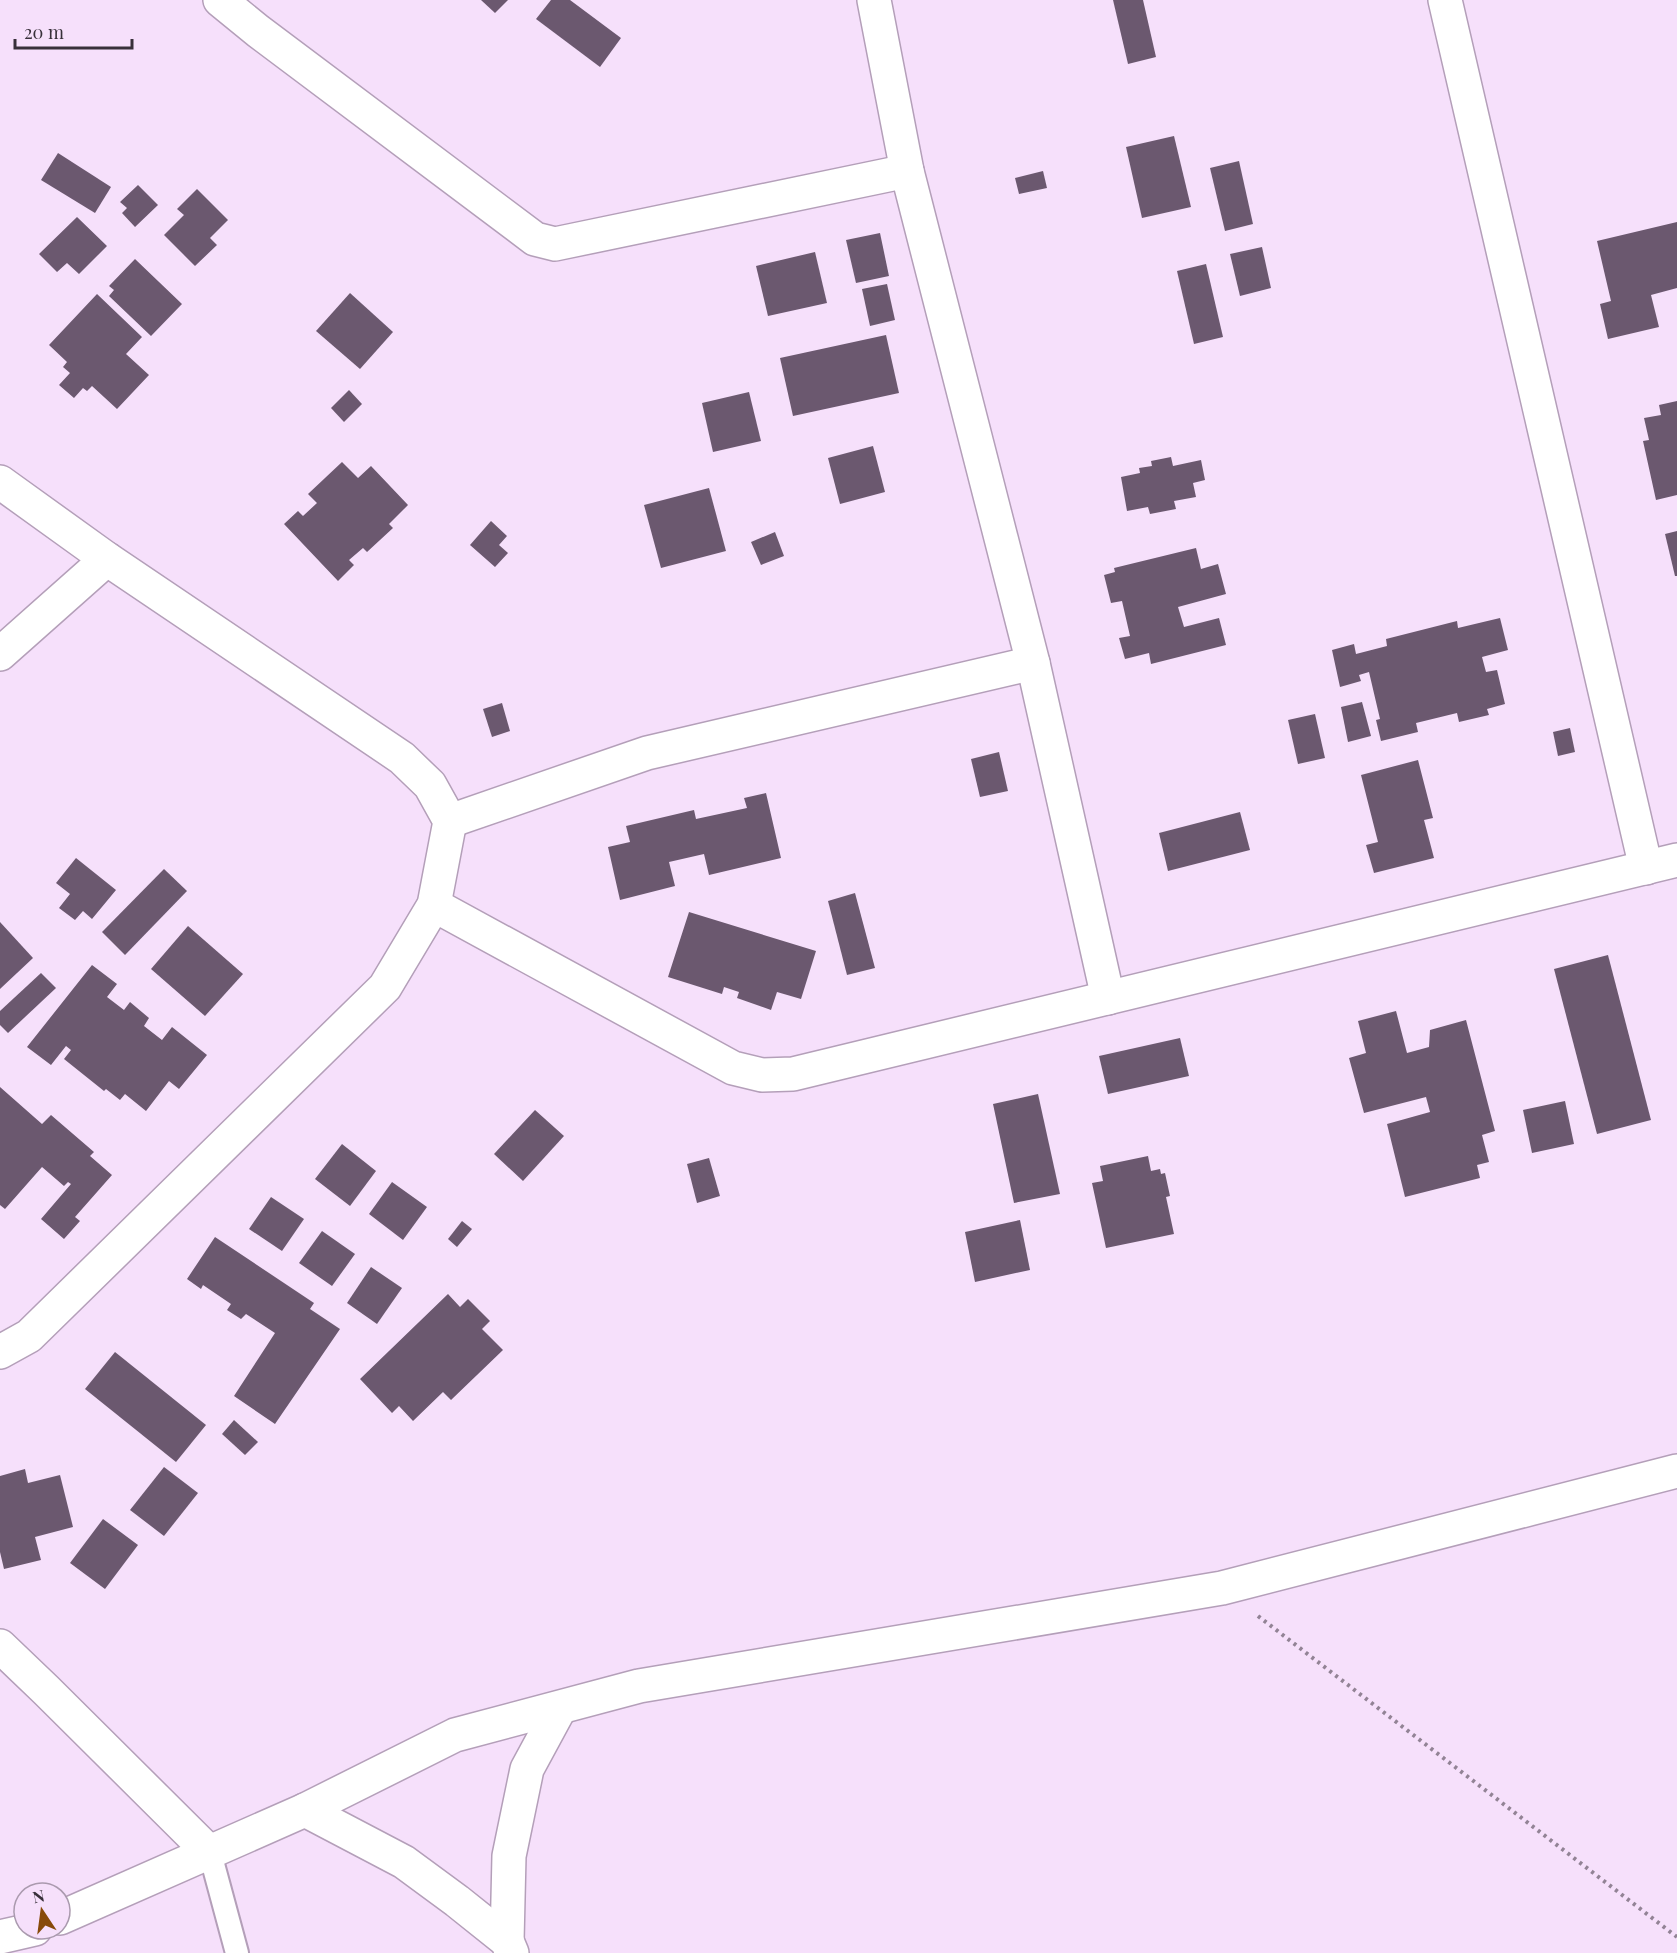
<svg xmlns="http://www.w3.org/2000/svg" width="1677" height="1953" font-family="'Playfair Display',serif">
<rect width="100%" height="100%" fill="#f6e0fb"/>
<g fill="#6b586f">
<polygon points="481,0 508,0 495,13"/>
<polygon points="551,0 570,0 621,38 600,67 536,19"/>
<polygon points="1113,0 1143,0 1156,57 1128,64"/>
<polygon points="1174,136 1191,207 1142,218 1126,147"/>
<polygon points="58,153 111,187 95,213 41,180"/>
<polygon points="1239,161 1253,224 1225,231 1210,168"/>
<polygon points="1043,171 1047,188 1019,194 1015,178"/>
<polygon points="138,185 158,205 135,227 122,213 127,208 120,202"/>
<polygon points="197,189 228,220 210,238 217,245 195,266 164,235 184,215 177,209"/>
<polygon points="77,217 107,246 79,274 67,263 57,272 39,254"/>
<polygon points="1677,222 1677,288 1651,295 1659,327 1608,339 1600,304 1611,301 1597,241"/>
<polygon points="880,233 889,276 856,283 846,240"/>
<polygon points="1262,247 1271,288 1240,296 1230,254"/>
<polygon points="815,252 827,303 768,316 756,266"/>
<polygon points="135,259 182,304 151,336 109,296 114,290 109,286"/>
<polygon points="1206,264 1223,337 1194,344 1177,271"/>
<polygon points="887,284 895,320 870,326 862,289"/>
<polygon points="350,293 393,332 360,369 316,331"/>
<polygon points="97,294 142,337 126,354 149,375 117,409 92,386 87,391 83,388 74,398 59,385 70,373 63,367 67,362 49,345"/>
<polygon points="886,335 899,393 793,416 780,358"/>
<polygon points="349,390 362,404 344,422 331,408"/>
<polygon points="749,392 761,441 713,452 702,403"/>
<polygon points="1677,401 1677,495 1656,500 1643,441 1649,440 1644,418 1661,415 1659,405"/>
<polygon points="873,446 885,492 840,504 828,458"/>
<polygon points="1171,457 1173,466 1201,460 1205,480 1193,483 1196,497 1174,501 1176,509 1150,514 1148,507 1127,511 1121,477 1140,473 1139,468 1152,466 1151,461"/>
<polygon points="342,462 358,478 371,466 408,505 389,524 393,528 367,552 363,548 349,560 354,565 338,581 284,524 298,511 303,516 317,503 308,494"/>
<polygon points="709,488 726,551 661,568 644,505"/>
<polygon points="491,521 507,536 499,545 508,553 495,567 470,545"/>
<polygon points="1677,531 1677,576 1675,576 1665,534"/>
<polygon points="775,532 784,556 761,565 751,542"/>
<polygon points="1196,548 1201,569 1218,564 1226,594 1178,607 1184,627 1219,618 1226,645 1151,664 1149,653 1125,659 1119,638 1130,636 1122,601 1111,603 1104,575 1115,572 1114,568"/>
<polygon points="1500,618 1508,650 1482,657 1486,672 1497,670 1505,704 1487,709 1489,715 1459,722 1457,713 1416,723 1418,732 1381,741 1376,720 1380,719 1369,672 1359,675 1361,681 1340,687 1332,650 1354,644 1356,654 1387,646 1386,639 1457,621 1458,628"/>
<polygon points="1362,702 1371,736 1348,742 1341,707"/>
<polygon points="502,703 510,731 492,737 483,709"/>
<polygon points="1315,714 1325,758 1298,764 1288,720"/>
<polygon points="1570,728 1575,752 1558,756 1553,732"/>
<polygon points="999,752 1008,791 980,797 971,759"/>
<polygon points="1418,760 1433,818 1424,820 1434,858 1374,873 1366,845 1378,842 1361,775"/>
<polygon points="766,793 781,858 709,875 704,854 669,862 675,886 620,900 608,847 630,842 626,826 694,810 696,819 747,808 744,798"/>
<polygon points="1240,812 1250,850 1168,871 1159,833"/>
<polygon points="76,858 116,890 92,919 83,911 75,920 59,908 70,894 56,883"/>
<polygon points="164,869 187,891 125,955 102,932"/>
<polygon points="855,893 875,968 847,975 828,901"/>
<polygon points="689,912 816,951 801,999 777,992 771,1010 737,998 739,992 724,987 722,994 668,977"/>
<polygon points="0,922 33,958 0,989"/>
<polygon points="188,926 243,974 205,1016 151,969"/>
<polygon points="1608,955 1651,1120 1597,1134 1554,969"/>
<polygon points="92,965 117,984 107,997 124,1010 130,1002 149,1018 144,1026 162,1040 172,1027 207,1055 179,1089 169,1081 146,1111 125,1094 120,1100 106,1089 104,1091 64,1059 71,1050 66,1046 51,1065 27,1047"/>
<polygon points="41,973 56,988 8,1033 0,1025 0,1011"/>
<polygon points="1396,1011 1407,1053 1429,1047 1430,1030 1466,1020 1495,1131 1482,1135 1489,1162 1477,1165 1480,1178 1405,1197 1387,1124 1430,1112 1426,1097 1364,1113 1349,1058 1366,1053 1358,1021"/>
<polygon points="1180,1038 1189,1076 1108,1094 1099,1056"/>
<polygon points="0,1087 42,1124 51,1115 94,1152 90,1156 112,1175 75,1217 80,1221 64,1239 41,1219 71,1184 68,1182 64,1186 42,1167 5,1209 0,1205"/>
<polygon points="1038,1094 1060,1194 1014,1203 993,1104"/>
<polygon points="1565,1101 1574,1144 1532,1153 1523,1110"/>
<polygon points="535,1110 564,1136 523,1181 494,1154"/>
<polygon points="342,1144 376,1171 350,1206 315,1179"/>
<polygon points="1148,1156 1151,1171 1160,1169 1161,1174 1165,1173 1170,1196 1166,1197 1174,1234 1106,1248 1092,1183 1103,1181 1100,1166"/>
<polygon points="709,1158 720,1196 697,1203 687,1164"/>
<polygon points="392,1182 427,1207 403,1240 369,1214"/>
<polygon points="271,1197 304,1219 282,1251 249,1229"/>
<polygon points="1020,1220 1030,1270 975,1282 965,1232"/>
<polygon points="462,1221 472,1229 457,1247 448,1239"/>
<polygon points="322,1231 355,1254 332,1286 299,1263"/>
<polygon points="215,1237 314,1303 310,1309 340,1329 275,1424 234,1396 275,1333 246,1314 241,1319 227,1310 231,1304 203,1285 201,1289 187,1279"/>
<polygon points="371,1267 402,1288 377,1324 347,1303"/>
<polygon points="448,1294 460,1307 468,1299 490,1321 482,1329 503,1350 451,1400 443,1392 413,1421 399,1406 392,1413 360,1379"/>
<polygon points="115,1352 206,1425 176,1462 85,1389"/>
<polygon points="234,1420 258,1442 245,1455 222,1434"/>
<polygon points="164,1467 198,1493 164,1536 130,1510"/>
<polygon points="25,1469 28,1483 60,1475 73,1527 35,1537 41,1560 4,1569 0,1552 0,1476"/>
<polygon points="103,1519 138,1545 105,1589 70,1563"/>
</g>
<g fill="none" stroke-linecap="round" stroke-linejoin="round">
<defs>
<polyline id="lane" points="210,1853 237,1953"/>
<g id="street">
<polyline points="220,0 258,31 535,239 555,244 907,171"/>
<polyline points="874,0 907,171 1033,663 1108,998"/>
<polyline points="1445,0 1646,868"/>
<polyline points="0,482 107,559 402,758 430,785 450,821 434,905 385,987 29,1336 0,1352"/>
<polyline points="0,654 107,559"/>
<polyline points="450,821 647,753 1033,663"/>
<polyline points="434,905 733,1068 762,1075 793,1074 1677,860"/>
<polyline points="0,1646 46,1690 210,1853"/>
<polyline points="305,1810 404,1862 457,1901 507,1941 512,1953"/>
<polyline points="60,1918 305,1810 455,1735 639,1686 1222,1588 1677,1471"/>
<polyline points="0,1937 35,1929"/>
<polyline points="507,1941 509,1856 527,1769 560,1708"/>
</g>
</defs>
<use href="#lane" stroke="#b49fb9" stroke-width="26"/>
<use href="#street" stroke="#b49fb9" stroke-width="36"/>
<polyline stroke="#928395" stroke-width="4" stroke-dasharray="3 4.5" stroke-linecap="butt" points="1258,1616 1677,1937"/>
<use href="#lane" stroke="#fff" stroke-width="22"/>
<use href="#street" stroke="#fff" stroke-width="33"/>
</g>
<g transform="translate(42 1911) rotate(347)"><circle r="28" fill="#f6e0fb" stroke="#aa9aae" stroke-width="1.5"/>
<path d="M0-4.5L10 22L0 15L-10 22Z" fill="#874a0a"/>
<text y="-9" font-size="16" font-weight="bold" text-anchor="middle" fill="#38303a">N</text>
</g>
<path d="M15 39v9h117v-9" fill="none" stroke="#38303a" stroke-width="3"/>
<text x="24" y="39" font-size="18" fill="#38303a" stroke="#f6e0fb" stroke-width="4.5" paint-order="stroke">20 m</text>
</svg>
